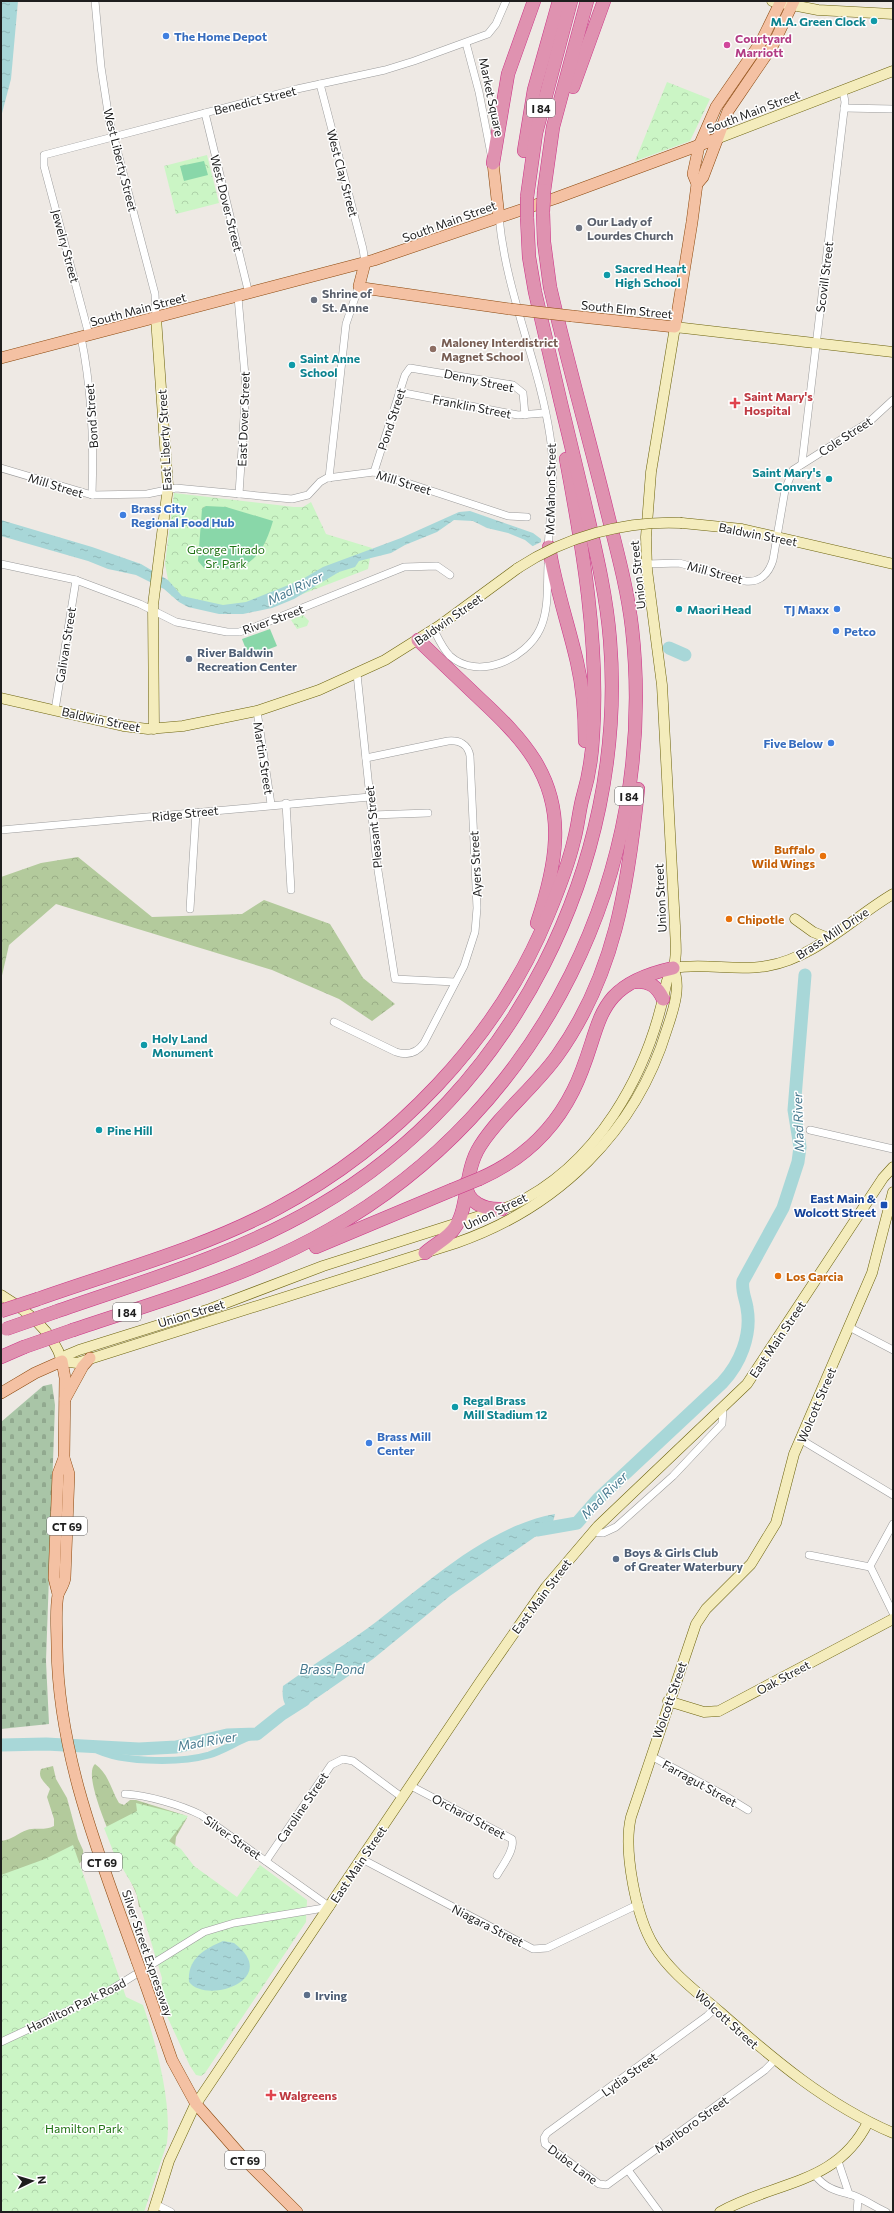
<svg xmlns="http://www.w3.org/2000/svg" width="894" height="2213" font-family="Commissioner,sans-serif">
<defs>
<pattern id="forest-crowns" width="20" height="18" patternUnits="userSpaceOnUse"><rect width="20" height="18" fill="#b3ca9c"/><path d="M2 6a3 3 0 1 1 6 0M12 15a3 3 0 1 1 6 0" fill="none" stroke="#9aad86"/></pattern>
<pattern id="cemetery-stones" width="16" height="16" patternUnits="userSpaceOnUse"><rect width="16" height="16" fill="#a9c5a7"/><path d="M2 7V4a2 2 0 0 1 4 0v3zM10 15v-3a2 2 0 0 1 4 0v3z" fill="#91a98f"/></pattern>
<pattern id="park-crowns" width="20" height="18" patternUnits="userSpaceOnUse"><rect width="20" height="18" fill="#cbf5c5"/><path d="M2 6a3 3 0 1 1 6 0M12 15a3 3 0 1 1 6 0" fill="none" stroke="#aed2a9"/></pattern>
<pattern id="water-ripples" width="26" height="14" patternUnits="userSpaceOnUse"><rect width="26" height="14" fill="#a8d7d8"/><path d="M2 4q2-2 4 0t4 0M15 11q2-2 4 0t4 0" fill="none" stroke="#90b8b9"/></pattern>
</defs>
<rect width="100%" height="100%" fill="#eee9e4"/>
<g fill="url(#forest-crowns)">
<polygon points="78,857 152,917 242,914 264,900 330,924 363,978 395,1004 372,1021 339,999 272,970 56,904 9,945 1,980 1,877 41,863"/>
<path d="M95 1764C109 1774 111 1790 119 1803L124 1805 130 1800H136L184 1815 187 1818 176 1837 175 1847 144 1908 139 1907 137 1895C129 1875 79 1778 95 1764Z"/>
<path d="M53 1766 56 1779 67 1798 78 1839 83 1850 84 1858 80 1863 1 1897V1841C12 1840 18 1833 27 1830 35 1827 45 1831 54 1826V1819L47 1797 50 1789C46 1783 37 1778 41 1769Z"/>
</g>
<polygon fill="url(#cemetery-stones)" points="52,1384 55,1405 46,1661 49,1724 1,1729 1,1422 43,1386"/>
<g fill="url(#park-crowns)">
<polygon points="667,82 710,99 690,141 635,161"/>
<polygon points="207,155 219,203 176,214 164,166"/>
<polygon points="174,493 294,507 303,507 311,502 326,534 372,548 368,569 274,605 197,606 171,596 165,564"/>
<polygon points="303,615 309,621 307,626 297,629 291,620"/>
<polygon points="136,1803 188,1816 169,1841 181,1849 194,1866 237,1897 260,1865 307,1900 306,1922 205,2073 201,2076 196,2075 190,2066 160,2001 162,1978 135,1889 115,1856 104,1828 137,1811"/>
<path d="M73 1845 126 1997 143 2005C156 2043 172 2103 167 2143L144 2212H1V1875L45 1859Z"/>
</g>
<g fill="#89d7a9">
<polygon points="204,161 208,175 184,181 180,166"/>
<path d="M206 506 226 507 273 521C268 538 260 559 242 566 232 570 215 568 204 568L198 561 202 509Z"/>
<polygon points="270,629 277,646 249,657 242,639"/>
</g>
<g fill="url(#water-ripples)">
<polygon points="1,1 18,1 11,79 1,117"/>
<polygon points="470,511 533,533 541,539 541,553 525,540 508,533 487,528 473,521 454,520 437,532 405,545 391,553 359,561 355,567 339,572 294,599 272,608 243,614 219,614 188,607 179,602 164,589 136,575 108,569 88,561 1,536 1,520 92,547 141,564 168,580 182,596 223,605 246,602 301,580 323,567 401,538 459,512"/>
<path d="M555 1514 553 1522 554 1530 542 1532 450 1596 373 1659 301 1709 293 1711C282 1707 282 1695 283 1686 311 1666 340 1648 368 1628 423 1587 486 1526 555 1514Z"/>
<path d="M223 1941 234 1943C282 1979 207 2005 189 1982 187 1959 204 1949 223 1941Z"/>
</g>
<polygon fill="#eee9e4" points="543,541 543,553 540,554 531,547"/>
<g fill="none" stroke-linecap="round" stroke-linejoin="round">
<path stroke="#a8d7d8" stroke-width="7" d="M89 1745C113 1764 181 1763 209 1755 225 1750 239 1740 255 1735"/>
<g stroke="#a8d7d8" stroke-width="13">
<polyline points="669,648 685,655"/>
<path d="M537 1530 577 1523 598 1499 722 1383C740 1364 752 1335 747 1308 746 1300 741 1290 743 1281L783 1208 798 1162 800 1147 794 1110 805 975"/>
<polyline points="1,1745 46,1744 139,1749 176,1747 227,1735 257,1734 282,1714 304,1700"/>
</g>
<defs>
<g id="street">
<polyline points="95,1 101,67 109,119 155,294 156,318"/>
<polyline points="466,43 479,92 491,154"/>
<polyline points="320,84 363,249 365,263"/>
<polyline points="844,108 893,109"/>
<polyline points="205,113 249,294"/>
<path d="M499 217C506 294 539 362 550 436 556 473 550 512 548 549"/>
<polyline points="238,297 246,387 239,494"/>
<polyline points="89,335 44,166 44,155 297,89 385,70 414,61 488,34 496,24 506,1"/>
<path d="M81 337C92 390 94 442 92 495"/>
<polyline points="399,392 518,415 545,413"/>
<polyline points="802,463 845,102 843,91"/>
<polyline points="1,468 92,495 147,494 176,488 292,499 308,495 320,482 327,478 374,472 508,516 527,517"/>
<polyline points="374,472 405,375 410,368 513,385 523,393 525,415"/>
<polyline points="329,478 346,324 359,286"/>
<polyline points="1,564 76,580 140,604 176,622 227,632 239,632 250,629 404,567 437,566 450,575"/>
<path d="M647 564 679 563 745 581C760 583 769 573 773 560L785 490 793 470 869 422 893 400"/>
<path d="M434 630C438 638 443 649 450 656 478 681 526 659 540 629 549 610 547 586 548 565"/>
<polyline points="357,674 377,864 395,979 455,982"/>
<polyline points="55,710 76,580"/>
<polyline points="257,711 271,804"/>
<polyline points="286,803 291,890"/>
<polyline points="372,815 428,813"/>
<polyline points="1,830 370,797"/>
<polyline points="190,909 196,812"/>
<path d="M334 1022 396 1052C408 1056 417 1053 424 1043L464 966 475 932 477 908 470 756C468 744 459 740 448 741L366 758"/>
<polyline points="810,1130 893,1149"/>
<polyline points="849,1327 893,1350"/>
<polyline points="800,1439 893,1495"/>
<polyline points="893,1524 870,1566 893,1613"/>
<polyline points="593,1532 603,1533 616,1527 673,1476 722,1424 723,1408"/>
<polyline points="809,1555 870,1567"/>
<polyline points="651,1756 722,1794 748,1810"/>
<path d="M411 1786 512 1839C515 1850 502 1866 497 1875"/>
<path d="M125 1794C147 1795 181 1805 201 1815L330 1907"/>
<polyline points="362,1859 533,1949 547,1948 639,1904"/>
<polyline points="266,1861 331,1765 343,1759 353,1761 403,1798"/>
<polyline points="715,2008 707,2016 547,2133 544,2138 545,2144 599,2184 607,2185 765,2070 775,2060"/>
<polyline points="1,2042 104,1994 204,1932 234,1923 330,1907"/>
<polyline points="838,2161 849,2194"/>
<polyline points="628,2170 659,2212"/>
<path d="M815 2175C824 2187 835 2191 849 2194 861 2197 875 2207 886 2212"/>
<polyline points="155,2204 171,2212"/>
<polyline points="857,2212 858,2199"/>
</g>
<g id="secondary">
<polyline points="772,1 818,10 893,14"/>
<polyline points="716,139 893,71"/>
<polyline points="682,523 742,529 893,564"/>
<polyline points="1,698 123,726 148,729 183,726 257,711 319,690 385,660 439,626 518,568"/>
<polyline points="154,729 153,605 168,487 156,318"/>
<polyline points="795,919 813,932 828,938"/>
<path d="M673 968C705 962 736 972 767 966 815 958 852 918 893 894"/>
<path d="M893 1192 872 1273 794 1454 776 1523 751 1564 706 1609 696 1624 631 1817C623 1850 636 1917 654 1946 670 1972 697 1992 720 2012 773 2059 827 2105 893 2133"/>
<path d="M1 1295C27 1311 53 1331 62 1361"/>
<path d="M62 1361 67 1355 79 1350 210 1309 323 1266 511 1206C597 1166 648 1075 666 985 667 978 670 974 673 968 678 957 675 938 675 926L662 685 647 570 646 537 651 472 675 327 893 352"/>
<path d="M62 1361 77 1363 456 1243C557 1208 636 1132 667 1029 673 1011 682 986 673 968"/>
<polyline points="668,1701 704,1712 719,1711 893,1619"/>
<polyline points="153,2212 169,2161 194,2107 480,1682 546,1587 598,1526 747,1384 883,1178 893,1167"/>
<path d="M720 2212C775 2181 837 2185 868 2122"/>
</g>
<g id="primary">
<polyline points="493,163 499,217"/>
<polyline points="697,184 703,177 728,111 773,45 794,1"/>
<polyline points="365,263 359,286 363,288 510,309"/>
<polyline points="572,316 675,327 692,222 697,184 693,174 699,146 716,107 761,42 781,1"/>
<polyline points="1,358 374,260 556,198 716,139"/>
<path d="M1 1393 35 1373 62 1361 65 1378 64 1458 69 1474 65 1578C64 1585 60 1589 58 1595 55 1611 57 1630 57 1647 58 1756 101 1860 137 1961"/>
<polyline points="65,1399 83,1366 90,1358"/>
<polyline points="58,1594 54,1578 58,1474 64,1458"/>
<polyline points="145,1983 172,2060 196,2104 245,2160 297,2212"/>
</g>
<g id="highway">
<polyline points="573,87 604,1"/>
<polyline points="524,151 534,90 559,1"/>
<polyline points="493,163 508,74 534,1"/>
<polyline points="544,191 553,127 587,1"/>
<polyline points="527,197 536,133 571,1"/>
<path d="M549 547C555 586 568 623 577 662 583 688 585 715 585 741"/>
<path d="M418 640C439 660 459 679 480 699 523 739 558 776 555 840 554 868 546 896 537 923"/>
<path d="M634 982C648 980 657 986 663 999"/>
<path d="M479 1179C520 1161 553 1131 573 1091 605 1027 587 987 673 968"/>
<path d="M466 1183C466 1203 485 1210 502 1209"/>
<polyline points="316,1247 452,1190"/>
<path d="M425 1253C435 1244 449 1238 456 1226 469 1205 464 1171 480 1146 501 1113 534 1088 557 1056 615 975 628 886 638 789"/>
<path d="M38 1299C117 1271 201 1249 276 1209 394 1146 498 1039 548 915 558 891 568 866 574 840 578 826 579 810 583 796 589 776 592 756 593 735 599 643 583 549 566 459"/>
<path d="M55 1312C144 1281 235 1255 317 1207 513 1094 628 863 610 640 606 589 593 540 582 491 566 425 550 358 535 292L529 257 527 217"/>
<path d="M73 1330C159 1301 249 1276 329 1230 543 1109 659 870 632 628 627 585 615 544 605 503 587 431 567 360 550 287L544 242 543 212"/>
<polyline points="1,1357 24,1347"/>
</g>
</defs>
<use href="#street" stroke="#9b9b9b" stroke-width="8"/>
<use href="#secondary" stroke="#6c630e" stroke-width="11"/>
<use href="#primary" stroke="#8b470c" stroke-width="12"/>
<use href="#highway" stroke="#cb3286" stroke-width="14"/>
<use href="#street" stroke="#fff" stroke-width="7"/>
<use href="#secondary" stroke="#f4ecbc" stroke-width="10"/>
<use href="#primary" stroke="#f4c1a3" stroke-width="11"/>
<use href="#highway" stroke="#df92b0" stroke-width="13"/>
<defs>
<path id="secondary-bridge" d="M518 568C565 537 625 520 682 523"/>
<g id="primary-bridge">
<polyline points="510,309 572,316"/>
<polyline points="137,1961 145,1983"/>
</g>
<g id="highway-bridge">
<polyline points="543,212 544,191"/>
<polyline points="527,217 527,197"/>
<polyline points="452,1190 479,1179"/>
<polyline points="1,1311 38,1299"/>
<polyline points="6,1329 55,1312"/>
<polyline points="24,1347 73,1330"/>
</g>
</defs>
<use href="#secondary-bridge" stroke="#6c630e" stroke-width="11" stroke-linecap="butt"/>
<use href="#primary-bridge" stroke="#8b470c" stroke-width="12" stroke-linecap="butt"/>
<use href="#highway-bridge" stroke="#cb3286" stroke-width="14" stroke-linecap="butt"/>
<use href="#secondary-bridge" stroke="#f4ecbc" stroke-width="10"/>
<use href="#primary-bridge" stroke="#f4c1a3" stroke-width="11"/>
<use href="#highway-bridge" stroke="#df92b0" stroke-width="13"/>
</g>
<g fill="#0f9aa8" stroke="#fff" stroke-width="1.5">
<circle cx="874" cy="21" r="4"/>
<circle cx="607" cy="275" r="4"/>
<circle cx="292" cy="365" r="4"/>
<circle cx="829" cy="479" r="4"/>
<circle cx="679" cy="609" r="4"/>
<circle cx="144" cy="1045" r="4"/>
<circle cx="99" cy="1130" r="4"/>
<circle cx="455" cy="1407" r="4"/>
</g>
<g fill="#3f7fe0" stroke="#fff" stroke-width="1.5">
<circle cx="166" cy="36" r="4"/>
<circle cx="123" cy="515" r="4"/>
<circle cx="837" cy="609" r="4"/>
<circle cx="836" cy="631" r="4"/>
<circle cx="831" cy="743" r="4"/>
<circle cx="369" cy="1443" r="4"/>
</g>
<circle fill="#d1479c" stroke="#fff" stroke-width="1.5" cx="727" cy="45" r="4"/>
<g fill="#6b7280" stroke="#fff" stroke-width="1.5">
<circle cx="579" cy="228" r="4"/>
<circle cx="314" cy="300" r="4"/>
</g>
<circle fill="#8d6e63" stroke="#fff" stroke-width="1.5" cx="433" cy="349" r="4"/>
<g fill="#e0444e" stroke="#fff" stroke-width="1.5">
<path d="M733 397h4v4h4v4h-4v4h-4v-4h-4v-4h4z"/>
<path d="M269 2089h4v4h4v4h-4v4h-4v-4h-4v-4h4z"/>
</g>
<g fill="#5c6f8a" stroke="#fff" stroke-width="1.5">
<circle cx="189" cy="659" r="4"/>
<circle cx="616" cy="1559" r="4"/>
<circle cx="307" cy="1995" r="4"/>
</g>
<g fill="#e8710a" stroke="#fff" stroke-width="1.5">
<circle cx="823" cy="856" r="4"/>
<circle cx="729" cy="919" r="4"/>
<circle cx="778" cy="1276" r="4"/>
</g>
<rect fill="#1a4fb4" stroke="#fff" stroke-width="1.5" x="880" y="1201" width="8" height="8" rx="2"/>
<g text-anchor="middle" dominant-baseline="central" stroke-width="3" stroke-linejoin="round" paint-order="stroke">
<g fill="#fff" stroke="#626262" stroke-width="1">
<rect x="527" y="99" width="28" height="18" rx="3"/>
<rect x="615" y="787" width="28" height="18" rx="3"/>
<rect x="113" y="1303" width="28" height="18" rx="3"/>
<rect x="47" y="1517" width="40" height="18" rx="3"/>
<rect x="82" y="1853" width="40" height="18" rx="3"/>
<rect x="225" y="2151" width="40" height="18" rx="3"/>
</g>
<g font-size="11" font-weight="bold" fill="#1e1e1e">
<text x="541" y="108">I 84</text>
<text x="629" y="796">I 84</text>
<text x="127" y="1312">I 84</text>
<text x="67" y="1526">CT 69</text>
<text x="102" y="1862">CT 69</text>
<text x="245" y="2160">CT 69</text>
</g>
<g font-size="12" font-weight="bold" fill="#0d838f" stroke="#fff" text-anchor="start">
<text x="866" y="21" text-anchor="end">M.A. Green Clock</text>
<text x="615" y="268">Sacred Heart<tspan x="615" dy="14">High School</tspan></text>
<text x="300" y="358">Saint Anne<tspan x="300" dy="14">School</tspan></text>
<text x="821" y="472" text-anchor="end">Saint Mary's<tspan x="821" dy="14">Convent</tspan></text>
<text x="687" y="609">Maori Head</text>
<text x="152" y="1038">Holy Land<tspan x="152" dy="14">Monument</tspan></text>
<text x="107" y="1130">Pine Hill</text>
<text x="463" y="1400">Regal Brass<tspan x="463" dy="14">Mill Stadium 12</tspan></text>
</g>
<g font-size="12" font-weight="bold" fill="#366cbe" stroke="#fff" text-anchor="start">
<text x="174" y="36">The Home Depot</text>
<text x="131" y="508">Brass City<tspan x="131" dy="14">Regional Food Hub</tspan></text>
<text x="829" y="609" text-anchor="end">TJ Maxx</text>
<text x="844" y="631">Petco</text>
<text x="823" y="743" text-anchor="end">Five Below</text>
<text x="377" y="1436">Brass Mill<tspan x="377" dy="14">Center</tspan></text>
</g>
<g font-size="12" font-weight="bold" fill="#b23c85" stroke="#fff" text-anchor="start">
<text x="735" y="38">Courtyard<tspan x="735" dy="14">Marriott</tspan></text>
</g>
<g font-size="12" fill="#1e1e1e" stroke="#fff">
<text transform="translate(492 97) rotate(78)">Market Square</text>
<text transform="translate(255 100) rotate(-14)">Benedict Street</text>
<text transform="translate(753 111) rotate(-21)">South Main Street</text>
<text transform="translate(121 160) rotate(76)">West Liberty Street</text>
<text transform="translate(343 173) rotate(75)">West Clay Street</text>
<text transform="translate(227 203) rotate(76)">West Dover Street</text>
<text transform="translate(449 221) rotate(-20)">South Main Street</text>
<text transform="translate(66 246) rotate(75)">Jewelry Street</text>
<text transform="translate(824 277) rotate(-83)">Scovill Street</text>
<text transform="translate(138 309) rotate(-15)">South Main Street</text>
<text transform="translate(627 309) rotate(6)">South Elm Street</text>
<text transform="translate(479 380) rotate(12)">Denny Street</text>
<text transform="translate(472 406) rotate(11)">Franklin Street</text>
<text transform="translate(91 416) rotate(-94)">Bond Street</text>
<text transform="translate(243 419) rotate(-88)">East Dover Street</text>
<text transform="translate(391 419) rotate(-72)">Pond Street</text>
<text transform="translate(845 436) rotate(-33)">Cole Street</text>
<text transform="translate(164 440) rotate(-93)">East Liberty Street</text>
<text transform="translate(404 482) rotate(17)">Mill Street</text>
<text transform="translate(56 485) rotate(17)">Mill Street</text>
<text transform="translate(550 489) rotate(-89)">McMahon Street</text>
<text transform="translate(758 534) rotate(11)">Baldwin Street</text>
<text transform="translate(715 572) rotate(15)">Mill Street</text>
<text transform="translate(637 575) rotate(-96)">Union Street</text>
<text transform="translate(273 619) rotate(-20)">River Street</text>
<text transform="translate(448 619) rotate(-35)">Baldwin Street</text>
<text transform="translate(65 645) rotate(-81)">Galivan Street</text>
<text transform="translate(101 719) rotate(12)">Baldwin Street</text>
<text transform="translate(264 758) rotate(81)">Martin Street</text>
<text transform="translate(185 813) rotate(-6)">Ridge Street</text>
<text transform="translate(373 827) rotate(-96)">Pleasant Street</text>
<text transform="translate(475 864) rotate(-93)">Ayers Street</text>
<text transform="translate(660 898) rotate(-93)">Union Street</text>
<text transform="translate(832 933) rotate(-33)">Brass Mill Drive</text>
<text transform="translate(495 1211) rotate(-26)">Union Street</text>
<text transform="translate(191 1313) rotate(-17)">Union Street</text>
<text transform="translate(777 1339) rotate(-56)">East Main Street</text>
<text transform="translate(816 1405) rotate(-67)">Wolcott Street</text>
<text transform="translate(541 1596) rotate(-53)">East Main Street</text>
<text transform="translate(783 1677) rotate(-28)">Oak Street</text>
<text transform="translate(669 1700) rotate(-71)">Wolcott Street</text>
<text transform="translate(700 1783) rotate(29)">Farragut Street</text>
<text transform="translate(302 1807) rotate(-56)">Caroline Street</text>
<text transform="translate(469 1816) rotate(28)">Orchard Street</text>
<text transform="translate(233 1837) rotate(35)">Silver Street</text>
<text transform="translate(358 1864) rotate(-56)">East Main Street</text>
<text transform="translate(488 1925) rotate(27)">Niagara Street</text>
<text transform="translate(148 1953) rotate(71)">Silver Street Expressway</text>
<text transform="translate(76 2005) rotate(-26)">Hamilton Park Road</text>
<text transform="translate(727 2019) rotate(42)">Wolcott Street</text>
<text transform="translate(629 2074) rotate(-36)">Lydia Street</text>
<text transform="translate(691 2124) rotate(-36)">Marlboro Street</text>
<text transform="translate(573 2164) rotate(36)">Dube Lane</text>
</g>
<g font-size="12" font-weight="bold" fill="#5b616d" stroke="#fff" text-anchor="start">
<text x="587" y="221">Our Lady of<tspan x="587" dy="14">Lourdes Church</tspan></text>
<text x="322" y="293">Shrine of<tspan x="322" dy="14">St. Anne</tspan></text>
</g>
<g font-size="12" font-weight="bold" fill="#785e54" stroke="#fff" text-anchor="start">
<text x="441" y="342">Maloney Interdistrict<tspan x="441" dy="14">Magnet School</tspan></text>
</g>
<g font-size="12" font-weight="bold" fill="#be3a42" stroke="#fff" text-anchor="start">
<text x="744" y="396">Saint Mary's<tspan x="744" dy="14">Hospital</tspan></text>
<text x="279" y="2095">Walgreens</text>
</g>
<g font-size="12" fill="#207314" stroke="#fff">
<text x="226" y="549">George Tirado<tspan x="226" dy="14">Sr. Park</tspan></text>
<text x="84" y="2128">Hamilton Park</text>
</g>
<g font-size="12" font-weight="bold" fill="#4e5e75" stroke="#fff" text-anchor="start">
<text x="197" y="652">River Baldwin<tspan x="197" dy="14">Recreation Center</tspan></text>
<text x="624" y="1552">Boys &amp; Girls Club<tspan x="624" dy="14">of Greater Waterbury</tspan></text>
<text x="315" y="1995">Irving</text>
</g>
<g font-size="12" font-weight="bold" fill="#c56008" stroke="#fff" text-anchor="start">
<text x="815" y="849" text-anchor="end">Buffalo<tspan x="815" dy="14">Wild Wings</tspan></text>
<text x="737" y="919">Chipotle</text>
<text x="786" y="1276">Los Garcia</text>
</g>
<g font-size="12" font-weight="bold" fill="#164399" stroke="#fff" text-anchor="end">
<text x="876" y="1198">East Main &amp;<tspan x="876" dy="14">Wolcott Street</tspan></text>
</g>
<g font-size="13" font-style="italic" fill="#487a8f" stroke="#fff">
<text transform="translate(295 588) rotate(-25)">Mad River</text>
<text transform="translate(798 1122) rotate(-92)">Mad River</text>
<text transform="translate(604 1495) rotate(-45)">Mad River</text>
<text x="332" y="1669">Brass Pond</text>
<text transform="translate(207 1741) rotate(-10)">Mad River</text>
</g>
</g>
<rect width="894" height="2213" fill="none" stroke="#1e1e1e" stroke-width="4"/>
<g transform="translate(32 2181) rotate(85)" stroke="#ffffff" stroke-width="3" paint-order="stroke">
<path d="M0-3L7 15L0 10L-7 15Z" fill="#1e1e1e"/>
<text y="-6" font-size="11" font-weight="bold" text-anchor="middle" fill="#1e1e1e">N</text>
</g>
</svg>
